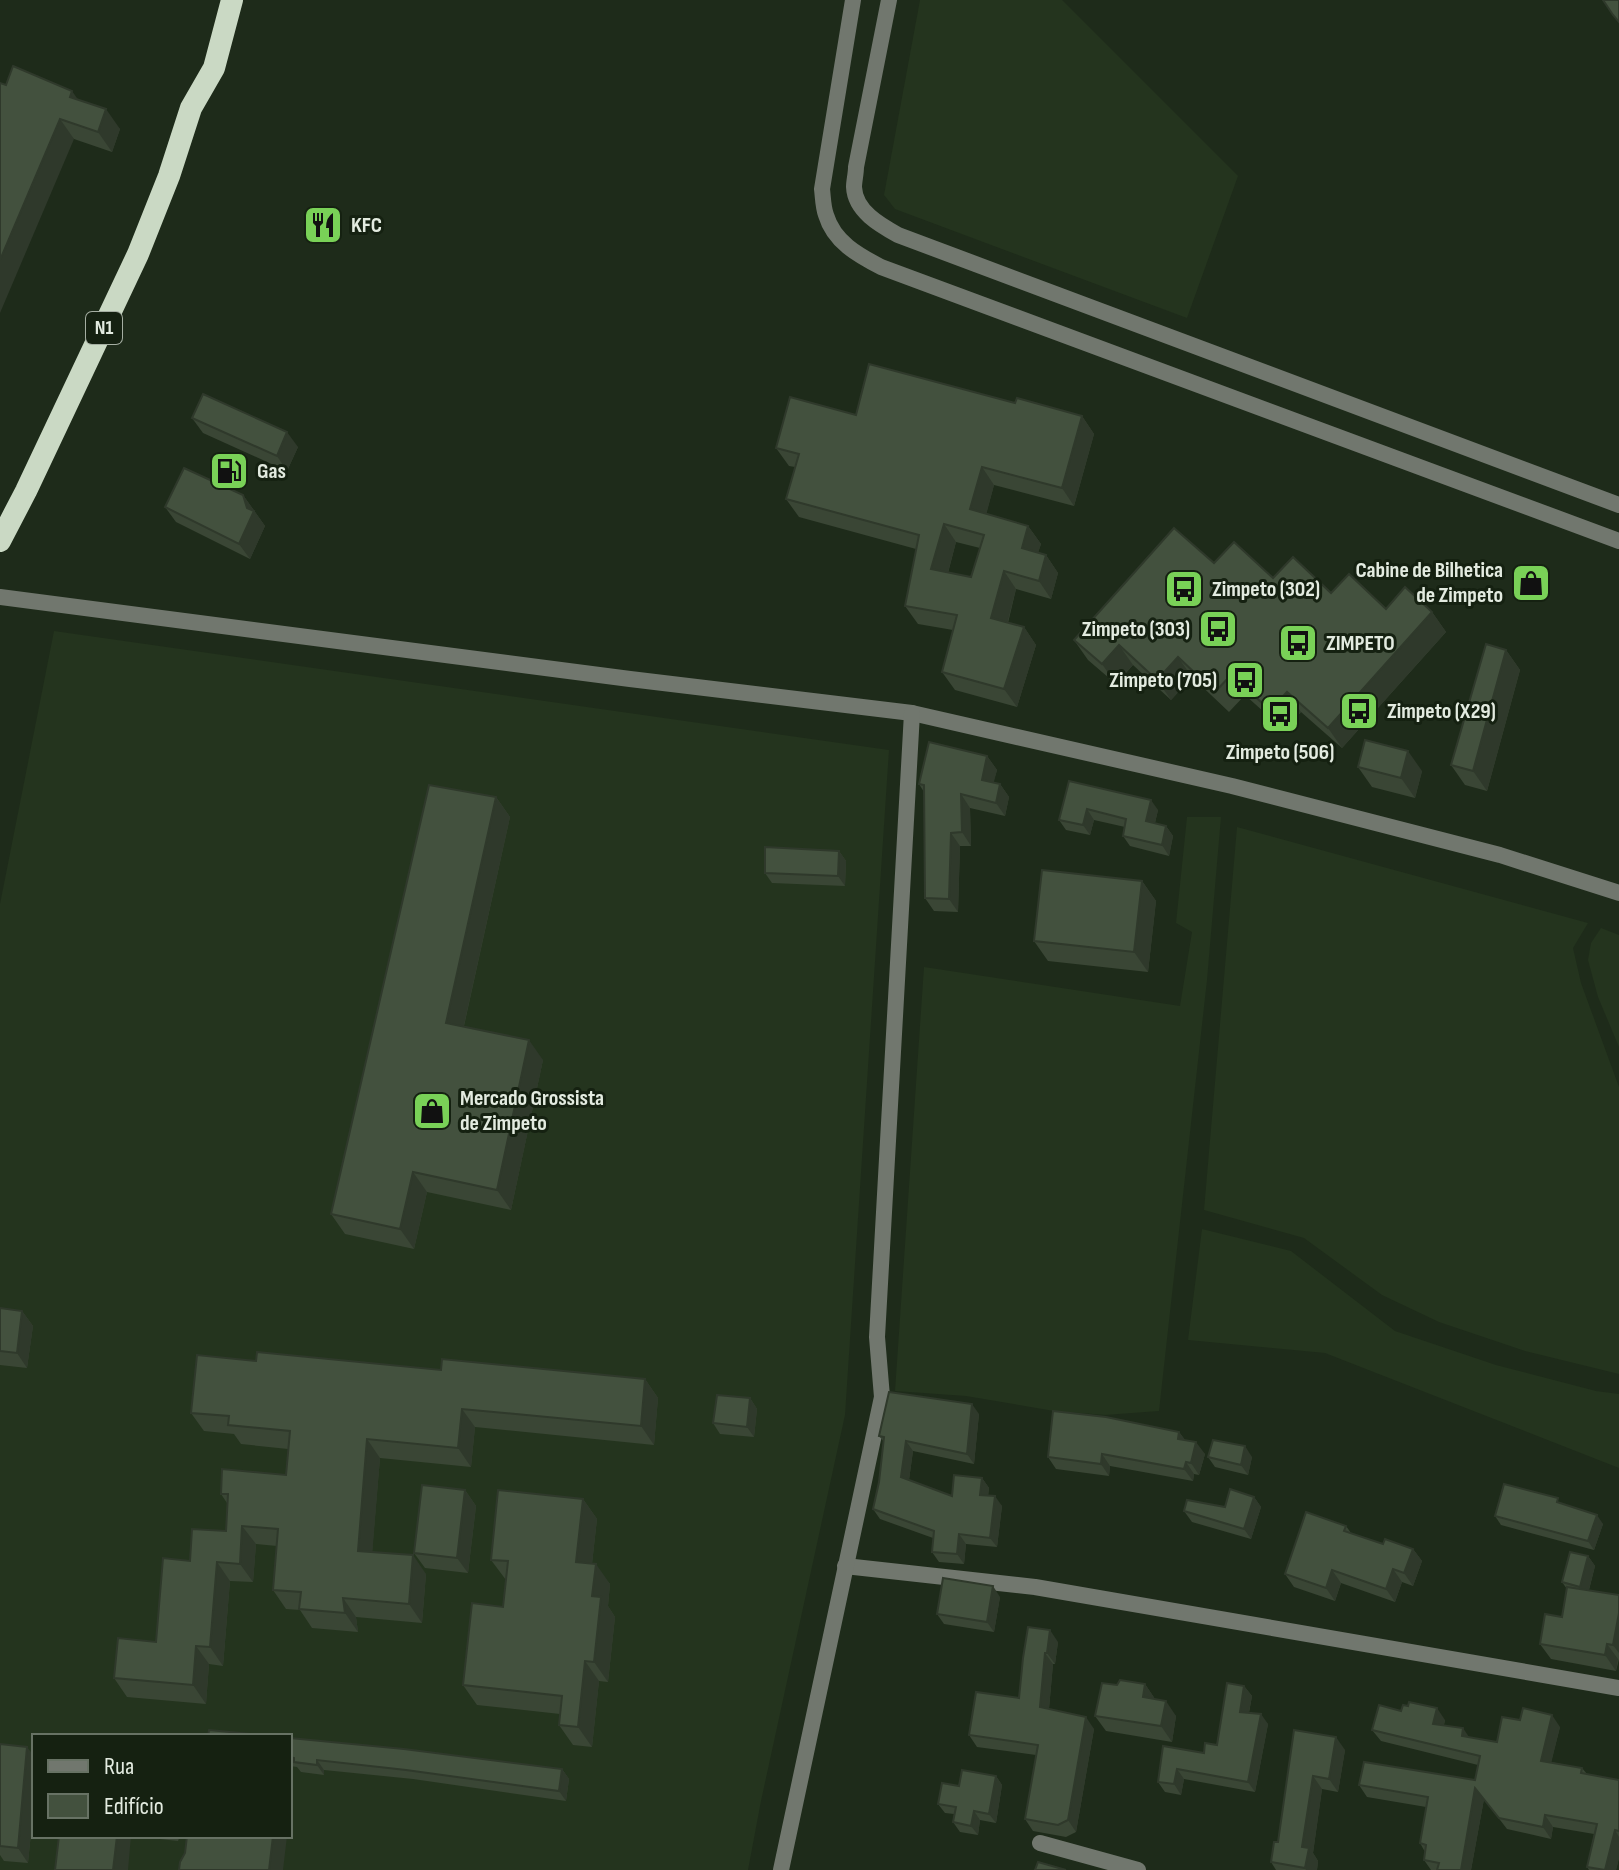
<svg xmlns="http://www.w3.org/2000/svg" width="1619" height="1870" font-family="'Sofia Sans Condensed',sans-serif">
<rect width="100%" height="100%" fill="#1e2b1a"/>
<g fill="#24341e" fill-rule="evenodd">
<polygon points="920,0 1062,0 1238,176 1187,318 895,209 884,195"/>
<path d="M54 631 889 750 845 1415 761 1801 748 1870H0V904ZM34 1736H290V1836H34Z"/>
<polygon points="1187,817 1221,817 1207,980 1159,1411 1105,1415 1054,1411 966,1396 895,1391 924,967 1180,1006 1192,932 1176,923"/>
<polygon points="1237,827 1588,923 1573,948 1581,983 1619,1087 1619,1374 1525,1351 1439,1322 1382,1295 1304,1238 1204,1210"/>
<polygon points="1601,928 1619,935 1619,1047 1598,997 1588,960 1591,943"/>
<polygon points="1202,1229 1291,1251 1395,1331 1496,1365 1596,1391 1619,1394 1619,1468 1325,1353 1188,1340"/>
</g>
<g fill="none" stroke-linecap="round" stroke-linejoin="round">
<g stroke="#71776e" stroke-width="16">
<path d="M853 0 822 189C823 197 823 207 826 215 834 242 858 255 881 267L1619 541"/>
<path d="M889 0 856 167C856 174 854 181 854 187 855 211 880 225 898 235L1619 505"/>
<polyline points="0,597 630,679 912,713 1232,786 1500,855 1619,893"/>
<polyline points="845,1566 1035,1587 1619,1688"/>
<polyline points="1040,1843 1138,1870"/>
<polyline points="781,1870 882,1397 877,1337 912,713"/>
</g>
<polyline stroke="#cad9c4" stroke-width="22" points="0,541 26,491 138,254 169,176 191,108 214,68 232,0"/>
</g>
<g fill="#3a4635" fill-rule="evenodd">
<polygon points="6,85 78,100 120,129 112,152 74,139"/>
<path d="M1015 403 1082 416 1094 434 1074 506 994 485 986 514 1028 526 1041 544 1038 552 1046 555 1058 573 1051 599 1016 589 1008 623 1024 627 1036 645 1017 707 955 690 942 672 953 630 918 624 905 606 916 549 799 517 786 499 795 467 789 466 776 448 856 415ZM956 542 980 548 971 577 948 573Z"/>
<polygon points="192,418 298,447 287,471 203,433"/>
<polygon points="243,495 265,526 250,559 176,522 165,507"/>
<polygon points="1214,563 1331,593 1386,609 1432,612 1446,632 1342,748 1301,712 1284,730 1245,695 1229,712 1192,677 1171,700 1133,665 1116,684 1088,660 1074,640"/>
<polygon points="1506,650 1520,670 1487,791 1465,785 1451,765"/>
<polygon points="987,756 997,770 993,783 1000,784 1009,797 1005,816 970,808 971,846 960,846 958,912 934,911 925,898 924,792 919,784"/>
<polygon points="1358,767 1422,771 1415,798 1372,787"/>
<polygon points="1069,781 1158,810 1155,823 1166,826 1173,836 1169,856 1130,846 1123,836 1125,827 1094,820 1090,835 1066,830 1059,820"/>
<polygon points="496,797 510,817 464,1026 543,1060 511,1210 427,1192 414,1249 345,1234 331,1214"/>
<polygon points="839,851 846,861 845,886 772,883 765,873"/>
<polygon points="1142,881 1156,901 1148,972 1048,961 1034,941"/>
<polygon points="0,1308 22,1311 33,1326 27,1368 0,1365"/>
<polygon points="256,1361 645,1379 658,1398 654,1445 475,1427 471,1467 380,1458 372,1552 426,1574 422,1623 356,1617 358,1632 312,1628 300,1610 286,1609 273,1590 277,1546 256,1544 253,1582 230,1581 223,1666 209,1664 206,1704 127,1697 114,1678 156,1642 190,1561 226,1531 227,1503 221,1494 286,1475 288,1449 241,1444 234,1434 204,1431 191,1413"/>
<polygon points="750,1398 757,1409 754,1437 720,1434 713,1423"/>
<polygon points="979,1414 974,1464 913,1451 909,1480 952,1496 982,1478 989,1488 988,1496 1002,1506 997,1547 966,1544 964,1564 939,1562 932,1552 933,1538 880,1519 873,1509 879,1482 884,1442 879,1436"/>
<polygon points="1179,1432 1185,1440 1205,1454 1199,1475 1194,1474 1193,1481 1110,1466 1109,1476 1056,1469 1048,1457"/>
<polygon points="1208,1457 1252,1457 1248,1475 1215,1467"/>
<polygon points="465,1490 476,1506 468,1573 425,1568 414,1553"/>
<polygon points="1254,1497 1261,1507 1251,1539 1192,1522 1184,1511 1225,1507"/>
<polygon points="583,1499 597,1519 592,1564 610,1584 608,1606 615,1617 608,1682 599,1681 592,1747 573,1745 559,1725 560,1714 477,1705 463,1685 503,1607 506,1580 491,1560"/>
<polygon points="1562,1504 1603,1524 1594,1550 1501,1525 1495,1516"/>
<polygon points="1346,1526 1351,1533 1383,1544 1413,1549 1422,1561 1413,1586 1402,1582 1395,1602 1341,1583 1335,1601 1294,1587 1285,1574"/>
<polygon points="1588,1556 1595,1566 1589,1590 1619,1595 1619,1659 1616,1671 1551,1659 1540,1644 1562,1617 1567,1589 1562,1582"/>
<polygon points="1000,1597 994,1632 944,1624 937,1614"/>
<polygon points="1058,1642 1055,1664 1053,1664 1049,1709 1094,1729 1076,1832 1066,1837 1033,1831 1025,1819 1036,1755 977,1747 969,1735 1019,1698 1023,1658"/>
<polygon points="1145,1684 1155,1699 1176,1716 1172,1742 1106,1731 1095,1716 1117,1685"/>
<polygon points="1244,1686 1252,1696 1249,1713 1268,1724 1255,1792 1184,1779 1181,1795 1165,1792 1158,1782 1217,1745"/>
<polygon points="1445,1720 1444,1725 1469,1737 1497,1742 1560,1727 1551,1762 1582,1768 1587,1774 1619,1780 1619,1858 1616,1870 1589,1870 1587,1867 1594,1834 1553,1827 1551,1839 1507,1829 1484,1799 1471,1870 1431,1870 1424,1860 1425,1852 1420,1843 1426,1807 1367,1797 1359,1785 1475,1780 1478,1765 1381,1741 1372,1730"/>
<polygon points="1294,1730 1345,1750 1338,1792 1322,1789 1313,1853 1318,1861 1317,1870 1276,1870 1271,1862 1278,1842"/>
<polygon points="290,1738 562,1769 569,1779 566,1801 413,1779 324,1770 324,1775 301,1772 297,1767 290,1766"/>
<polygon points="0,1744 34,1756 34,1803 28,1863 4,1861 0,1855"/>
<polygon points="996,1776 1002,1785 996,1823 980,1820 978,1835 960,1832 953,1822 954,1814 945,1813 938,1804 959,1786"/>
<polygon points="59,1836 180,1836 178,1841 132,1836"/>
</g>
<g fill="#2f392b">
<polygon points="72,91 86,111 70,97"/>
<polygon points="106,109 120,129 112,152 98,132"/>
<polygon points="60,119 74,139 0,313 0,260"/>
<polygon points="1082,416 1094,434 1074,506 1062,488"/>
<polygon points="287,432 298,447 287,471 277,456"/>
<polygon points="982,467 994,485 983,527 970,509"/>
<polygon points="243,495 265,526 250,559 239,544 247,508"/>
<polygon points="944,524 956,542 944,587 931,569"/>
<polygon points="1028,526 1041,544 1034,566 1022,548"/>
<polygon points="1046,555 1058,573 1051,599 1039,581"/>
<polygon points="1004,571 1016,589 1004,636 991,618"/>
<polygon points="1432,612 1446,632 1342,748 1328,728"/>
<polygon points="1024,627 1036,645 1017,707 1004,689"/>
<polygon points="1119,645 1133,665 1116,684 1102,664"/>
<polygon points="1506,650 1520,670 1487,791 1473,771"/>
<polygon points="1178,657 1192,677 1171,700 1157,680"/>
<polygon points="1287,692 1301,712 1284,730 1270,710"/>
<polygon points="1408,751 1422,771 1415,798 1401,778"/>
<polygon points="987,756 997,770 991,793 982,780"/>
<polygon points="1000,784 1009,797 1005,816 996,803"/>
<polygon points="961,794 970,808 971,846 962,832"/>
<polygon points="496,797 510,817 460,1043 446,1023"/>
<polygon points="1151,800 1158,810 1153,831 1146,821"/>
<polygon points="1087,809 1094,820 1090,835 1083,825"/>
<polygon points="1166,826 1173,836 1169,856 1162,845"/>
<polygon points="951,833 960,846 958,912 949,899"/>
<polygon points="839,851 846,861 845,886 838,876"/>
<polygon points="1142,881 1156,901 1148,972 1134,952"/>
<polygon points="529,1040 543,1060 511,1210 497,1190"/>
<polygon points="413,1172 427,1192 414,1249 400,1229"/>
<polygon points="22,1311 33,1326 27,1368 17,1353"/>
<polygon points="645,1379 658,1398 654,1445 641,1426"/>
<polygon points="750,1398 757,1409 754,1437 747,1427"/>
<polygon points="972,1404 979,1414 974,1464 967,1454"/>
<polygon points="462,1409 475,1427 471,1467 458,1448"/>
<polygon points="1179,1432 1188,1444 1178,1439"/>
<polygon points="367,1439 380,1458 371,1569 358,1551"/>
<polygon points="906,1441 913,1451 908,1487 901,1477"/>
<polygon points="1196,1442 1205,1454 1199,1475 1191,1463"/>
<polygon points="1245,1446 1252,1457 1248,1475 1241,1465"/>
<polygon points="1102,1454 1110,1466 1109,1476 1101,1464"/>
<polygon points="1186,1462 1194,1474 1193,1481 1184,1469"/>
<polygon points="982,1478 989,1488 987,1505 980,1495"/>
<polygon points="465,1490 476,1506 468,1573 457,1558"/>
<polygon points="995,1496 1002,1506 997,1547 990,1538"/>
<polygon points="1254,1497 1261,1507 1251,1539 1244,1529"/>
<polygon points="583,1499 597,1519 590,1582 576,1562"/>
<polygon points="1597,1515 1603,1524 1594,1550 1588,1541"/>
<polygon points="242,1526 256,1544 253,1582 240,1564"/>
<polygon points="959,1534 966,1544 964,1564 957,1554"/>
<polygon points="1413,1549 1422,1561 1413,1586 1404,1573"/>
<polygon points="413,1555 426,1574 422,1623 409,1604"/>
<polygon points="1588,1556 1595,1566 1587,1597 1580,1587"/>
<polygon points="217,1562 230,1581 223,1666 210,1647"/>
<polygon points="596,1564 610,1584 608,1606 615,1617 608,1682 594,1662 592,1596"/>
<polygon points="1393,1569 1402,1582 1395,1602 1386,1589"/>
<polygon points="1332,1570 1341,1583 1335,1601 1326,1588"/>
<polygon points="993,1586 1000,1597 994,1632 987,1622"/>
<polygon points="343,1598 356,1617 358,1632 345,1613"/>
<polygon points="1619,1613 1619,1653 1613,1645"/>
<polygon points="1050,1630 1058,1642 1055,1664 1047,1653"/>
<polygon points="1607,1644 1618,1659 1616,1671 1605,1655"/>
<polygon points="196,1646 209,1664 206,1704 193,1685"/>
<polygon points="1045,1653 1053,1664 1048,1719 1040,1707"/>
<polygon points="585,1661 599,1681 592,1747 578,1727"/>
<polygon points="1145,1684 1155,1699 1143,1697"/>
<polygon points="1244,1686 1252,1696 1247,1722 1240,1712"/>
<polygon points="1166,1701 1176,1716 1172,1742 1161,1726"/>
<polygon points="1437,1708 1445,1720 1441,1735 1433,1724"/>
<polygon points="1261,1714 1268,1724 1255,1792 1248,1782"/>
<polygon points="1552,1715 1560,1727 1549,1772 1541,1761"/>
<polygon points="1086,1717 1094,1729 1076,1832 1068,1820"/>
<polygon points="1463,1728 1471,1740 1462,1736"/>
<polygon points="1336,1737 1345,1750 1338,1792 1329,1779"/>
<polygon points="27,1747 34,1756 34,1803 28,1863 18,1848"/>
<polygon points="317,1760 324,1770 324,1775 317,1765"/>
<polygon points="562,1769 569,1779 566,1801 559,1791"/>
<polygon points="1177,1769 1184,1779 1181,1795 1174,1784"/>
<polygon points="996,1776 1002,1785 996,1823 989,1814"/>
<polygon points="1313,1776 1322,1789 1313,1853 1318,1861 1317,1870 1306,1870 1302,1847"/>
<polygon points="1475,1788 1484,1799 1471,1870 1461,1870"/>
<polygon points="974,1811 980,1820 978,1835 971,1826"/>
<polygon points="1545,1815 1553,1827 1551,1839 1543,1827"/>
<polygon points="1615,1830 1619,1837 1619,1858 1616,1870 1605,1870"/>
<polygon points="117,1836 131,1836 128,1870 113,1870"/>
<polygon points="273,1836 287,1836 283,1870 269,1870"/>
</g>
<g fill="#43513e" stroke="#2f392b" stroke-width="2" fill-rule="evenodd">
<polygon points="1603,0 1619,0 1619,22 1613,15"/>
<polygon points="13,66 72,91 70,97 106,109 98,132 60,119 0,260 0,83 6,85"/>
<path d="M869 364 1015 403 1017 398 1082 416 1062 488 982 467 970 509 1028 526 1022 548 1046 555 1039 581 1004 571 991 618 1024 627 1004 689 942 672 957 615 905 606 919 535 786 499 799 454 776 448 790 397 856 415ZM944 524 984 535 971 577 931 569Z"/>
<polygon points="203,394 287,432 277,456 192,418"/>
<polygon points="184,468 243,495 247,508 254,511 239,544 165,507"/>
<polygon points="1174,528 1214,563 1234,542 1273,578 1293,557 1331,593 1349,574 1386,609 1405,587 1432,612 1328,728 1287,692 1270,710 1231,675 1215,692 1178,657 1157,680 1119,645 1102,664 1074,640"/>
<polygon points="1486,644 1506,650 1473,771 1451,765"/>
<polygon points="1365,740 1408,751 1401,778 1358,767"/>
<polygon points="929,742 987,756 982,780 1000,784 996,803 961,794 962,832 951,833 949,899 925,898 924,785 919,784"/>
<polygon points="1069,781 1151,800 1146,821 1166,826 1162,845 1123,836 1126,819 1087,809 1083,825 1059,820"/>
<polygon points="429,785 496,797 446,1023 529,1040 497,1190 413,1172 400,1229 331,1214"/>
<polygon points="765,847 839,851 838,876 765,873"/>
<polygon points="1042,870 1142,881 1134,952 1034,941"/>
<polygon points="0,1308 22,1311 17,1353 0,1351"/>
<polygon points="257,1352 441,1370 442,1359 645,1379 641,1426 462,1409 458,1448 367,1439 358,1551 413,1555 409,1604 343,1598 345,1613 299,1609 301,1592 273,1590 278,1529 242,1526 240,1564 217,1562 210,1647 196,1646 193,1685 114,1678 118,1638 156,1642 163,1558 190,1561 192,1529 226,1531 228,1494 221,1494 222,1469 286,1475 290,1431 228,1425 229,1416 191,1413 197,1355 256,1361"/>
<polygon points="889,1392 972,1404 967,1454 906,1441 901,1477 952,1496 954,1475 982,1478 980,1495 995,1496 990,1538 959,1534 957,1554 932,1552 934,1531 873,1509 879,1482 884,1437 879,1436"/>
<polygon points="717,1395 750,1398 747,1427 713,1423"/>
<polygon points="1053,1411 1106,1417 1179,1432 1178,1439 1196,1442 1191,1463 1186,1462 1184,1469 1102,1454 1101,1464 1048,1457"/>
<polygon points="1213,1440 1245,1446 1241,1465 1208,1457"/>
<polygon points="1504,1484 1558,1498 1557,1502 1597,1515 1588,1541 1495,1516"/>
<polygon points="422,1485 465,1490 457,1558 414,1553"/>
<polygon points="1230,1489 1254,1497 1244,1529 1184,1511 1187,1500 1225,1507"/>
<polygon points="498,1490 583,1499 576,1562 596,1564 592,1596 601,1597 594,1662 585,1661 578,1727 559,1725 562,1696 463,1685 472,1603 503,1607 508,1561 491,1560"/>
<polygon points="1306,1512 1346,1526 1344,1531 1383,1544 1385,1539 1413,1549 1404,1573 1393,1569 1386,1589 1332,1570 1326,1588 1285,1574"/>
<polygon points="1570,1552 1588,1556 1580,1587 1562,1582"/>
<polygon points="943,1578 993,1586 987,1622 937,1614"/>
<polygon points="1567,1587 1619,1595 1619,1613 1613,1645 1607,1644 1605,1655 1540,1644 1545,1614 1562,1617"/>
<polygon points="1028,1627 1050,1630 1047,1653 1045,1653 1040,1707 1086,1717 1068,1820 1058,1825 1025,1819 1038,1745 969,1735 976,1692 1019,1698 1023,1658"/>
<polygon points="1120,1680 1145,1684 1143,1697 1166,1701 1161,1726 1095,1716 1102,1683 1117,1685"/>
<polygon points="1227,1683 1244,1686 1240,1712 1261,1714 1248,1782 1177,1769 1174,1784 1158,1782 1163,1746 1204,1753 1205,1743 1217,1745"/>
<polygon points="1409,1702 1437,1708 1433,1724 1463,1728 1462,1736 1497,1742 1502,1717 1520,1720 1523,1708 1552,1715 1541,1761 1582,1768 1581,1773 1619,1780 1619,1831 1615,1830 1605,1870 1587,1867 1597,1824 1545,1815 1543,1827 1499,1818 1475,1788 1461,1870 1437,1870 1439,1863 1424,1860 1426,1845 1420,1843 1428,1797 1359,1785 1364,1762 1475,1780 1480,1756 1372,1730 1379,1705 1401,1711 1403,1705 1408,1706"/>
<polygon points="209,1730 272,1736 208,1736"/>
<polygon points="1294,1730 1336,1737 1329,1779 1313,1776 1302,1847 1309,1848 1305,1868 1271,1862 1274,1842 1278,1842"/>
<polygon points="290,1738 404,1749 562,1769 559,1791 406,1770 317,1760 317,1765 294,1762 294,1758 290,1757"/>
<polygon points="0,1744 27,1747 18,1848 0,1846"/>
<polygon points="962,1770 996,1776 989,1814 974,1811 971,1826 953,1822 956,1807 938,1804 942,1783 959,1786"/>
<polygon points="59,1836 117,1836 113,1870 55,1870"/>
<polygon points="187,1836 273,1836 269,1870 179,1870 180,1862 185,1853"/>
<polygon points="1038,1862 1066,1870 1035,1870"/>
</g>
<defs>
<symbol id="restaurant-square" viewBox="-11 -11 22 22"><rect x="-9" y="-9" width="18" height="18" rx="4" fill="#79d157" stroke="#152111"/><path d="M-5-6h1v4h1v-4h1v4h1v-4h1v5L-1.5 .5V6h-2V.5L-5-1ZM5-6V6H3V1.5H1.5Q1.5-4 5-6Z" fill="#111"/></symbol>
<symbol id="fuel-square" viewBox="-11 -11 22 22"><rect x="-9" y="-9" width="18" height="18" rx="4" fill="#79d157" stroke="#152111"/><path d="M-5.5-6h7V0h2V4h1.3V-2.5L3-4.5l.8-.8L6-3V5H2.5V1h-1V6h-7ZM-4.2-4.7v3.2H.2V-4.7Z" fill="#111"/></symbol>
<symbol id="shop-square" viewBox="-11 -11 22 22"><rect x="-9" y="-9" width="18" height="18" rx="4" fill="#79d157" stroke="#152111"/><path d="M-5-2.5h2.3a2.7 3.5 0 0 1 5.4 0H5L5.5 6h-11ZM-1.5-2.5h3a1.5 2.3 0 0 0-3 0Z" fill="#111"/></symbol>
<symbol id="bus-square" viewBox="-11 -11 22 22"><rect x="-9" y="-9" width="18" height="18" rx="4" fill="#79d157" stroke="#152111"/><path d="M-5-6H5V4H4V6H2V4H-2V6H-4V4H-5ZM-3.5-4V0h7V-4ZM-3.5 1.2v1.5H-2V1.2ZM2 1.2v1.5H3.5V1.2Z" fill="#111"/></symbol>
</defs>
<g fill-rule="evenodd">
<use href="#restaurant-square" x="301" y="203" width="44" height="44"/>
<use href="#fuel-square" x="207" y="449" width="44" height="44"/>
<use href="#shop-square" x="1509" y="561" width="44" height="44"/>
<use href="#bus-square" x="1162" y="567" width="44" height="44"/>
<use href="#bus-square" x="1196" y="607" width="44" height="44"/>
<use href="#bus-square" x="1276" y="621" width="44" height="44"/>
<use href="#bus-square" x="1223" y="658" width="44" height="44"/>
<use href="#bus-square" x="1337" y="689" width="44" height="44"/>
<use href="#bus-square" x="1258" y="692" width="44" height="44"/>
<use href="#shop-square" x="410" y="1089" width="44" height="44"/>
</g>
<g text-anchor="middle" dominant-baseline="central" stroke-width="6" stroke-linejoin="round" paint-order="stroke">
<rect fill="#152111" stroke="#a5aea2" stroke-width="2" x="86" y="312" width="36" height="32" rx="6"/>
<g font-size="20" font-weight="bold" fill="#e3ebe0">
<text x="104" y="328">N1</text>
</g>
<g font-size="22" font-weight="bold" fill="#e3ebe0" stroke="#152111" text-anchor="start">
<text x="351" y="225">KFC</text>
<text x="257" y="471">Gas</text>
<text x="1503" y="570" text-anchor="end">Cabine de Bilhetica<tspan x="1503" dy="25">de Zimpeto</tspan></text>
<text x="1212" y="589">Zimpeto (302)</text>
<text x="1190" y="629" text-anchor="end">Zimpeto (303)</text>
<text x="1326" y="643">ZIMPETO</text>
<text x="1217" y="680" text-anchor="end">Zimpeto (705)</text>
<text x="1387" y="711">Zimpeto (X29)</text>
<text x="1280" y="752" text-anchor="middle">Zimpeto (506)</text>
<text x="460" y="1098">Mercado Grossista<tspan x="460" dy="25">de Zimpeto</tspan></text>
</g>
</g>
<rect x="32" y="1734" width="260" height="104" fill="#152111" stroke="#677264" stroke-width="2"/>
<rect x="48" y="1760" width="40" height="12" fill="#71776e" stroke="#677264" stroke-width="2"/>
<text x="104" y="1774" font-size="24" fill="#e3ebe0">Rua</text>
<rect x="48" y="1794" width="40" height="24" fill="#43513e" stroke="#677264" stroke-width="2"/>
<text x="104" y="1814" font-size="24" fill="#e3ebe0">Edifício</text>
</svg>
